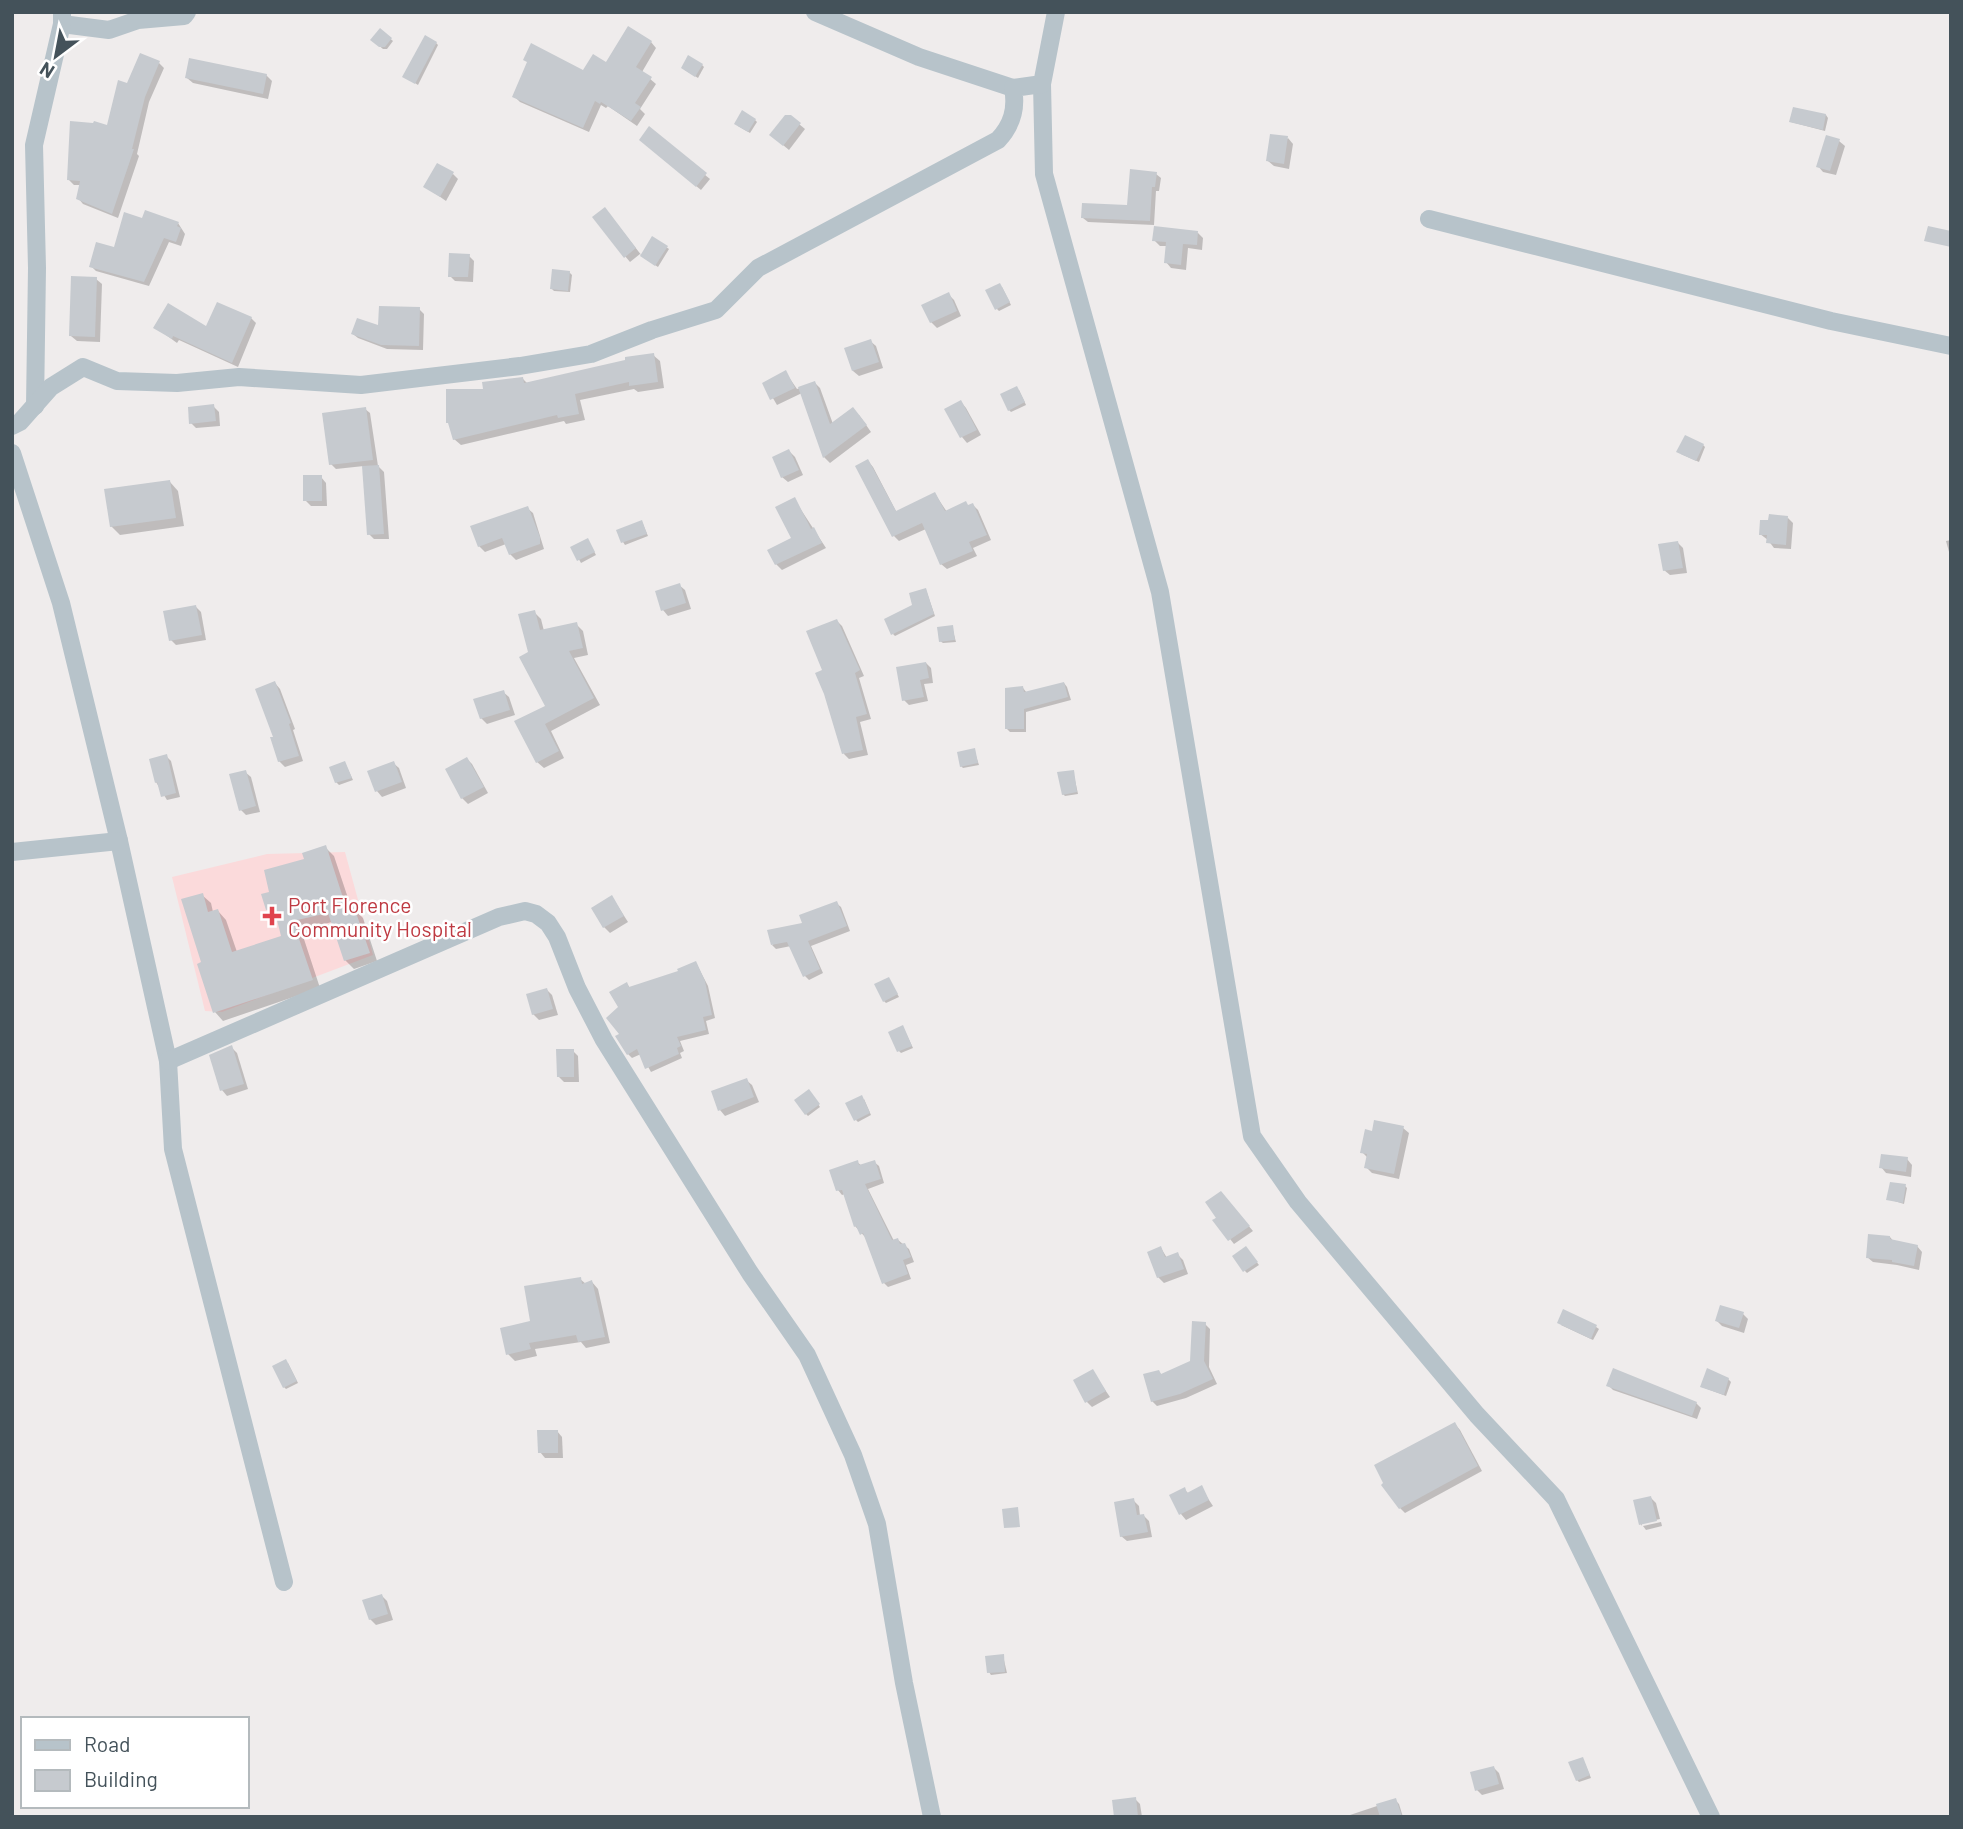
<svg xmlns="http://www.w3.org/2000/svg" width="1963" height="1829" font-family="Barlow,sans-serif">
<rect width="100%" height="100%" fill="#efecec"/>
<polygon fill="#fbdadb" points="345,852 373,955 222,1012 205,1011 172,877 267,854"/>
<g fill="#0003">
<polygon points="380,30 393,41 387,49 383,49 372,40"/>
<polygon points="651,42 656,48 642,72 656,84 640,109 645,114 637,126 608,106 606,108 601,105 589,132 520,102 514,96 584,72"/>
<polygon points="436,43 438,45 418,85 407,78"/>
<polygon points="159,63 164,68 149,102 137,154 139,156 118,218 83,204 78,198 81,185 74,185 69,180 109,127 128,85"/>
<polygon points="702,65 704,67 698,78 685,70"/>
<polygon points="266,75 272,81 268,99 193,83 187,78"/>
<polygon points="1826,115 1828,118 1825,131 1791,122"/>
<polygon points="755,120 757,122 750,133 738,126"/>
<polygon points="799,124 805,129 789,150 777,140"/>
<polygon points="649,129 710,179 701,190 661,157"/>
<polygon points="1288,138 1293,144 1289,169 1274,166 1268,161"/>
<polygon points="1839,141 1845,146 1836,175 1823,172 1818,166"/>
<polygon points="453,174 458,179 446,201 426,187"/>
<polygon points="1156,174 1161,178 1159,191 1156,191 1154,225 1088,222 1083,218 1129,206"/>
<polygon points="610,215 642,256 666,247 669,249 658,267 644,258 640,254 630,262 625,256"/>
<polygon points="143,220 178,223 185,234 181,246 169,242 149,286 96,271 91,266 116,249"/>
<polygon points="1198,233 1203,238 1202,250 1188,248 1186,270 1171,268 1166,262 1168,246 1160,246 1154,240"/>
<polygon points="469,256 474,261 473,282 455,281 450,276"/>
<polygon points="569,272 572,275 570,292 554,291 552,289"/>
<polygon points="96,279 102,284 100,342 77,341 71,336"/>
<polygon points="1002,287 1011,305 999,311 997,309"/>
<polygon points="948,294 954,300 961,316 937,328 931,322 924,306"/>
<polygon points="419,309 424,314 423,350 387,349 358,338 353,334 380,328"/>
<polygon points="251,318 256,323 238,367 179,340 177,343 155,327 207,329"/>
<polygon points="870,341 876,346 883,368 859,376 853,371 846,349"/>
<polygon points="653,355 660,361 664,388 638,392 634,389 580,400 585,420 566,424 564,421 461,445 454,439 485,391 523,379 528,384"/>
<polygon points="786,373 797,389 815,383 820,388 833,424 859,415 871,432 830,463 824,457 802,393 777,405 764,383"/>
<polygon points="1019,390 1026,405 1011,412 1009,410"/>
<polygon points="961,402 966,408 981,435 967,443 962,437 947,410"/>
<polygon points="213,406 219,412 220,426 196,428 191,423"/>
<polygon points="365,409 370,413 378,466 384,472 389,539 374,539 369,534 364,466 336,469 331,464"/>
<polygon points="1703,445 1705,447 1699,462 1681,454"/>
<polygon points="789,451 795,457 803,475 788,482 782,477"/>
<polygon points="868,461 873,467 897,513 935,494 947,512 973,505 978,510 991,540 973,548 977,556 947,569 941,564 926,529 899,541 894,536"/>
<polygon points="321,477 326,483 327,506 311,506 305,500"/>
<polygon points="170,482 178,491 184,526 120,535 111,526"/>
<polygon points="794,499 826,548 782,570 776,564 794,539"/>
<polygon points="527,508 533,513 544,549 516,560 510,554 506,544 485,552 479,546"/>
<polygon points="1788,518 1793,523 1791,549 1774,548 1768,540 1760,534"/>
<polygon points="642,522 648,536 625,545 623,542"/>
<polygon points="1951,540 1951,559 1946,541"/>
<polygon points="589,542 596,555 581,563 572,547"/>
<polygon points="1678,543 1683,548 1687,573 1670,575 1664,570"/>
<polygon points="679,585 685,590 691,609 668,616 663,610"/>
<polygon points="926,590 935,616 895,636 893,634"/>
<polygon points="195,606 201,612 206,640 176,645 171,640"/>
<polygon points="534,612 541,619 544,631 576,624 583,631 588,655 574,658 600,705 551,731 564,758 544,768 537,762 547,706"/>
<polygon points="837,621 842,626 864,676 859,678 871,719 860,722 868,755 849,759 844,754 825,671"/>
<polygon points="952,627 956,642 943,643 940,641"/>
<polygon points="926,663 931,668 933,683 924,684 928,701 909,705 904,700"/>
<polygon points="275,683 280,689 295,729 293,730 303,761 285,767 279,761"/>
<polygon points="1064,683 1067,687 1071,700 1026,712 1026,732 1010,732 1006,728 1023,688 1027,693"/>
<polygon points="503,692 509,697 515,715 487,724 481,718"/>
<polygon points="974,750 979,765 963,768 961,766"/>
<polygon points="166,756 171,761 180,797 167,800 156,782"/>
<polygon points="467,759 472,764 488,793 468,804 462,798 447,769"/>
<polygon points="345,763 353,780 339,785 336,782"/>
<polygon points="393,763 399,768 406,788 382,797 377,791"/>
<polygon points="1073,771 1078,794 1065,796 1063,794"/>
<polygon points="245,772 251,777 260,812 246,815 241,810"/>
<polygon points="325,847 334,856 352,910 354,909 363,918 377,961 354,969 345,960 332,922 301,930 320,988 223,1021 215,1012 203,963 202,895 211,903 213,912 218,911 226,920 237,952 284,937 278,917 276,918 267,909 272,893 307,860"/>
<polygon points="612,897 628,922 610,933 604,927"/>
<polygon points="836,903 841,907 850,931 811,946 823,973 809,980 805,976 791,946 776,949 772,945"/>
<polygon points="696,963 708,986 715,1018 706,1021 709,1034 680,1041 684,1051 680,1053 682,1058 651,1072 641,1054 632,1058 628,1054 621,1035 620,1008 627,984 631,989 680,972"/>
<polygon points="890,981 899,997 886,1003 884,1001"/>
<polygon points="547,990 552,995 558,1015 539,1020 533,1014"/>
<polygon points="903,1027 913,1048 901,1053 899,1051"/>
<polygon points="232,1048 237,1053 248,1089 227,1096 222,1090"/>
<polygon points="573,1051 578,1056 579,1082 564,1082 558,1076"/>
<polygon points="746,1080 752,1085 759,1102 725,1116 720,1110"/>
<polygon points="811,1094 820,1107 808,1116 806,1114"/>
<polygon points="864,1099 871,1115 858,1122 856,1120"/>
<polygon points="1403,1128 1409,1133 1399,1179 1372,1173 1366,1167 1368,1158 1362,1152 1373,1133"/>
<polygon points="1907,1159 1912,1165 1911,1177 1886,1173 1881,1167"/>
<polygon points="857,1162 862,1166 874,1162 879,1166 884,1183 868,1189 894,1241 898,1240 909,1249 914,1262 906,1265 911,1279 888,1287 884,1283 866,1238 855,1226 845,1194 842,1195 838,1190"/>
<polygon points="1905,1186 1907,1188 1904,1204 1888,1199"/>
<polygon points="1225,1198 1253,1231 1234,1244 1215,1220"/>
<polygon points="1890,1237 1894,1242 1917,1246 1922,1252 1919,1270 1897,1265 1873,1262 1867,1257"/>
<polygon points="1161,1248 1167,1258 1177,1254 1183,1260 1188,1274 1164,1283 1158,1277"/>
<polygon points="1248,1251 1259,1265 1247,1273 1245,1271"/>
<polygon points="580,1279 586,1284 592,1282 598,1289 610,1343 586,1348 581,1342 535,1349 537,1356 515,1361 508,1354 532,1323"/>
<polygon points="1564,1312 1596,1327 1599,1329 1593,1340 1561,1325"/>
<polygon points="1743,1314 1748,1319 1744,1333 1722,1326 1717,1321"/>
<polygon points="1205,1324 1210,1329 1209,1367 1217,1384 1186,1398 1157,1406 1152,1401 1159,1372 1162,1375 1191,1362"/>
<polygon points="288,1363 298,1383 286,1389 284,1387"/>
<polygon points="1614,1370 1696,1403 1701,1408 1697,1419 1613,1390 1608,1385"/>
<polygon points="1092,1371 1110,1397 1092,1407 1087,1402"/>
<polygon points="1728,1379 1731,1382 1726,1396 1702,1387"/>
<polygon points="1455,1424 1460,1430 1482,1471 1405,1513 1400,1508"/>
<polygon points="557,1431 562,1437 563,1458 545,1458 540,1452"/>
<polygon points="1201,1488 1213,1506 1186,1520 1181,1514 1184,1489 1189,1494"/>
<polygon points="1651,1498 1656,1503 1660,1519 1642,1523 1642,1526 1641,1524"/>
<polygon points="1133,1500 1139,1506 1140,1516 1144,1516 1149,1521 1152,1537 1127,1541 1121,1536"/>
<polygon points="1661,1522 1662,1526 1646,1530 1643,1526"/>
<polygon points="382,1596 387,1601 393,1620 376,1625 370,1619"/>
<polygon points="1003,1656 1007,1673 991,1675 989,1672"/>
<polygon points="1583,1759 1591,1778 1579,1782 1577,1780"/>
<polygon points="1494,1768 1499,1773 1504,1789 1482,1795 1477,1790"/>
<polygon points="1135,1799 1140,1804 1142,1817 1116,1817"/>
<polygon points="1395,1800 1399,1804 1403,1817 1344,1817"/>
</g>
<g fill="#c6cacf">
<polygon points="628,26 652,41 636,67 652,77 635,103 641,107 631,121 601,102 600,104 595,101 583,128 512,97 527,62 523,60 531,43 583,70 593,54 606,62"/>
<polygon points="380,28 392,38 385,47 379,47 370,40"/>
<polygon points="425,35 437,42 415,84 402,77"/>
<polygon points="140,53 160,61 145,97 132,149 134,149 112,214 76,199 80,181 67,180 70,121 93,123 94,121 107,125 118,80 127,83"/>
<polygon points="688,55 703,64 695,77 681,68"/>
<polygon points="189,58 267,74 263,94 185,78"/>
<polygon points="1793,107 1826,114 1823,130 1789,122"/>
<polygon points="742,110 756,119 748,132 734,124"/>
<polygon points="785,115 791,115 801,123 783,146 769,135"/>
<polygon points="649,126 707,173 696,187 639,140"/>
<polygon points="1270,134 1288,136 1284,164 1266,161"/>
<polygon points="1826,135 1840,139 1830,171 1816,167"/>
<polygon points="437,163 454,172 440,197 423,187"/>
<polygon points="1130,169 1157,172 1155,187 1152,187 1150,221 1081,218 1082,203 1127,205"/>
<polygon points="605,207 636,248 624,258 592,217"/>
<polygon points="145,210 179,222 177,226 181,228 176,242 164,238 144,282 89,267 96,242 114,247 124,212 142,218"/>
<polygon points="1154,226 1198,231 1197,245 1183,244 1181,265 1164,263 1166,242 1152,241"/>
<polygon points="1928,226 1951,231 1951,247 1924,241"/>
<polygon points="652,236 668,246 655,266 640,256"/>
<polygon points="449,253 470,254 468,277 448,277"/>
<polygon points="552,269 570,271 568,291 550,289"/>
<polygon points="71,276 97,277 95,337 69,336"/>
<polygon points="1000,283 1010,302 995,310 985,290"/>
<polygon points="949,292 957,311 930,323 921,305"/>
<polygon points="217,302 252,317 232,363 173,336 172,339 153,328 168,303 206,326"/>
<polygon points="379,306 420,307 419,346 381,345 351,334 357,318 378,325"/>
<polygon points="871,339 879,362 852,371 844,348"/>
<polygon points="654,353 658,382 629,386 629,382 575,394 579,414 558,418 557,415 453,440 448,423 446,423 446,389 483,389 482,382 523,377 524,383 625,360 625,357"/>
<polygon points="786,370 795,388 770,400 762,383"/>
<polygon points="815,381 830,424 853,407 867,425 823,458 798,387"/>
<polygon points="1017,386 1025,402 1008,411 1000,394"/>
<polygon points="961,400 977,430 960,438 944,409"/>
<polygon points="214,404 216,421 189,424 188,407"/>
<polygon points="366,407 373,460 329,465 322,413"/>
<polygon points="1685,435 1704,444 1696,461 1676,452"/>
<polygon points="789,449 799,470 781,478 772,457"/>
<polygon points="868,459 896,511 935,492 945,511 966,501 968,505 973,503 987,535 969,542 973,551 940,565 922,523 892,537 855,466"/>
<polygon points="379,465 384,534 367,535 362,466"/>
<rect x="303" y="475" width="19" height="26"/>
<polygon points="170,480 176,518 110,527 104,489"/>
<polygon points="795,497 811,529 814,527 822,543 775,565 767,550 791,538 775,507"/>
<polygon points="528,506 540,537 540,544 509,555 502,538 478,547 470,526"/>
<polygon points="1769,514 1788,516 1786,545 1766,543 1767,535 1759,535 1760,520 1768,520"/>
<polygon points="642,520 647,534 621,543 616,530"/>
<polygon points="588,538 595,552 577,561 570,547"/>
<polygon points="1678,541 1683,568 1663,571 1658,544"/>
<polygon points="680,583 686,603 661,611 655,591"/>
<polygon points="926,588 934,614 891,635 884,619 912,605 909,593"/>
<polygon points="196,605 202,635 169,641 163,611"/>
<polygon points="535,610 540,630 577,622 583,648 569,651 594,698 545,724 559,751 536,763 514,721 545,706 519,657 528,652 518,614"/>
<polygon points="837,619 860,670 855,673 867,714 856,717 863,750 842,754 824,694 815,673 822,670 806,631"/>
<polygon points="953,625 955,640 939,642 937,627"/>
<polygon points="926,662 929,678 920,680 924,697 902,701 896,667"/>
<polygon points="275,681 291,723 289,724 299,756 278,762 270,737 273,737 255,689"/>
<polygon points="1064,682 1068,697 1024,709 1024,729 1005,729 1005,688 1023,686 1024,692"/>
<polygon points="504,690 510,710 480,719 473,699"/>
<polygon points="975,748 978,763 960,767 957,752"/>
<polygon points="167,754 176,793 161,797 157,782 155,783 149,759"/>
<polygon points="467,757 484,787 461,799 445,769"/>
<polygon points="345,761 352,778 335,783 329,767"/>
<polygon points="394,761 402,782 375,792 367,771"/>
<polygon points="246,770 256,806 239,811 229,774"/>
<polygon points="1074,770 1077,792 1062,795 1057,772"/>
<polygon points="326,845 347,910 354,907 370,953 344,961 328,913 293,921 313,980 213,1013 197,964 201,962 181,899 203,893 208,912 218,909 232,952 281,936 274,908 266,910 261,894 269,892 264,870 304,859 302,853"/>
<polygon points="612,895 624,916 603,928 591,908"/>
<polygon points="837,901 847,926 808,941 820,969 803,977 787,942 771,945 767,930 802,923 799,915"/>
<polygon points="696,961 705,981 712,1015 703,1017 706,1030 677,1037 681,1046 677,1048 679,1054 645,1069 637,1049 627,1055 615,1036 619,1034 606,1018 618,1007 609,992 627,982 629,987 678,971 677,969"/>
<polygon points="889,977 898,994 883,1002 874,984"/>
<polygon points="547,988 553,1009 532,1015 526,994"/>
<polygon points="903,1025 912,1046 897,1052 888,1032"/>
<polygon points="232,1045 244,1084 220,1091 209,1055"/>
<polygon points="556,1049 574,1049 574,1077 557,1077"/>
<polygon points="747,1078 754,1097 718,1111 711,1091"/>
<polygon points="809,1089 820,1104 805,1115 794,1100"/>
<polygon points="862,1095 870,1113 854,1121 845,1103"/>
<polygon points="1374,1120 1404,1126 1394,1174 1364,1168 1367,1154 1360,1153 1365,1129 1372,1131"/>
<polygon points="1881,1154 1908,1157 1906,1172 1879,1168"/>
<polygon points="858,1160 859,1165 875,1160 881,1179 865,1184 892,1240 898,1238 900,1244 905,1243 911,1257 903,1260 908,1274 882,1284 863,1233 860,1235 856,1226 854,1227 842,1190 836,1191 829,1170"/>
<polygon points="1890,1182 1906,1184 1903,1203 1886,1200"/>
<polygon points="1221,1191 1250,1226 1228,1241 1212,1220 1216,1218 1205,1202"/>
<polygon points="1868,1234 1890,1236 1890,1239 1918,1245 1914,1266 1892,1262 1892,1260 1866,1258"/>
<polygon points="1161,1246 1165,1257 1178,1252 1184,1269 1157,1278 1147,1252"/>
<polygon points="1246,1246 1258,1262 1243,1272 1232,1256"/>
<polygon points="581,1277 582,1284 592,1280 605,1337 578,1342 576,1335 529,1343 531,1349 506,1355 500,1328 530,1321 524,1286"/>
<polygon points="1720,1305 1744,1312 1739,1328 1715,1321"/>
<polygon points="1563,1309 1597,1325 1591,1339 1557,1323"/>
<polygon points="1192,1321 1206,1322 1204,1361 1213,1379 1180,1394 1151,1402 1143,1374 1159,1370 1161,1374 1190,1361"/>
<polygon points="286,1359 297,1381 283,1388 272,1366"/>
<polygon points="1613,1368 1697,1402 1692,1416 1606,1386"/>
<polygon points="1707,1368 1729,1378 1724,1395 1700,1387"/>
<polygon points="1093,1369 1106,1391 1085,1403 1073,1380"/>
<polygon points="1455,1422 1478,1466 1399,1509 1381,1485 1383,1483 1374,1465"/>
<polygon points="537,1430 558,1430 558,1453 538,1453"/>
<polygon points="1202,1485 1209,1500 1179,1515 1169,1495 1185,1487 1187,1493"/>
<polygon points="1651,1496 1657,1521 1639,1525 1633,1500"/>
<polygon points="1134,1498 1137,1515 1144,1514 1148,1532 1120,1537 1114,1502"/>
<polygon points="1018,1507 1020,1527 1004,1528 1002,1509"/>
<polygon points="382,1594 388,1614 369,1620 362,1600"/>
<polygon points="1004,1654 1005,1672 987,1673 985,1656"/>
<polygon points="1583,1757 1590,1775 1576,1781 1568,1762"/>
<polygon points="1494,1766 1499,1784 1475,1791 1470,1772"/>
<polygon points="1136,1797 1138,1817 1114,1817 1112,1800"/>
<polygon points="1396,1798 1402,1817 1380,1817 1376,1804"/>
</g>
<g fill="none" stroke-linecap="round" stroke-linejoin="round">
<g stroke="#b7c3ca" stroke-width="18">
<polyline points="815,12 919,57 1013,88"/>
<polyline points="62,24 109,30 138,20 184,16 187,12"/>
<polyline points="1042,84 1044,174 1160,592 1252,1136 1298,1202 1477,1415 1556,1499 1711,1817"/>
<polyline points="1429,219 1831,321 1951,346"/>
<polyline points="35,406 37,268 34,145 62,24 62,12"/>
<path d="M12 426 20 422 51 387 83 367 117 381 177 383 239 377 361 385 520 366 591 354 652 330 716 310 758 268 998 140C1012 125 1017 109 1013 88L1042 84 1056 12"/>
<polyline points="12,453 61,603 119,841 168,1061 173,1149 284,1582"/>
<polyline points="12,852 119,841"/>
<polyline points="168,1061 499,917 525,911 536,914 548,923 557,937 577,988 604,1040 750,1273 807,1355 853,1455 877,1524 904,1683 932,1817"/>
</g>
</g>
<path fill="#e0444e" stroke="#fff" stroke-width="2.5" d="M268.5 905.5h7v7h7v7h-7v7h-7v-7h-7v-7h7z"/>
<g text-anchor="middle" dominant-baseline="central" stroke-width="5" stroke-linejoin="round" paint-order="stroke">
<g font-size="21" fill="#be3a42" stroke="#fff" text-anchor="start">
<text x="288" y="904">Port Florence<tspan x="288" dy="24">Community Hospital</tspan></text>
</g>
</g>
<rect width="1963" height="1829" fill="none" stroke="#44525a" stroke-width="28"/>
<rect x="21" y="1717" width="228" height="91" fill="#ffffff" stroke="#b4babd" stroke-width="2"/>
<rect x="35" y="1740" width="35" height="10" fill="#b7c3ca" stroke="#b4babd" stroke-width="2"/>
<text x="84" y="1752" font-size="21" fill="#44525a">Road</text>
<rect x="35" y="1770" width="35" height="21" fill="#c6cacf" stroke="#b4babd" stroke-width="2"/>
<text x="84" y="1787" font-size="21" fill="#44525a">Building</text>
<g transform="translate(56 56) rotate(212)" stroke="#ffffff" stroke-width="5" paint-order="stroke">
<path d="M0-5L12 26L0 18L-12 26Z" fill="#44525a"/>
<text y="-10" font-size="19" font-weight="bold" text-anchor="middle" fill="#44525a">N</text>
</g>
</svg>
